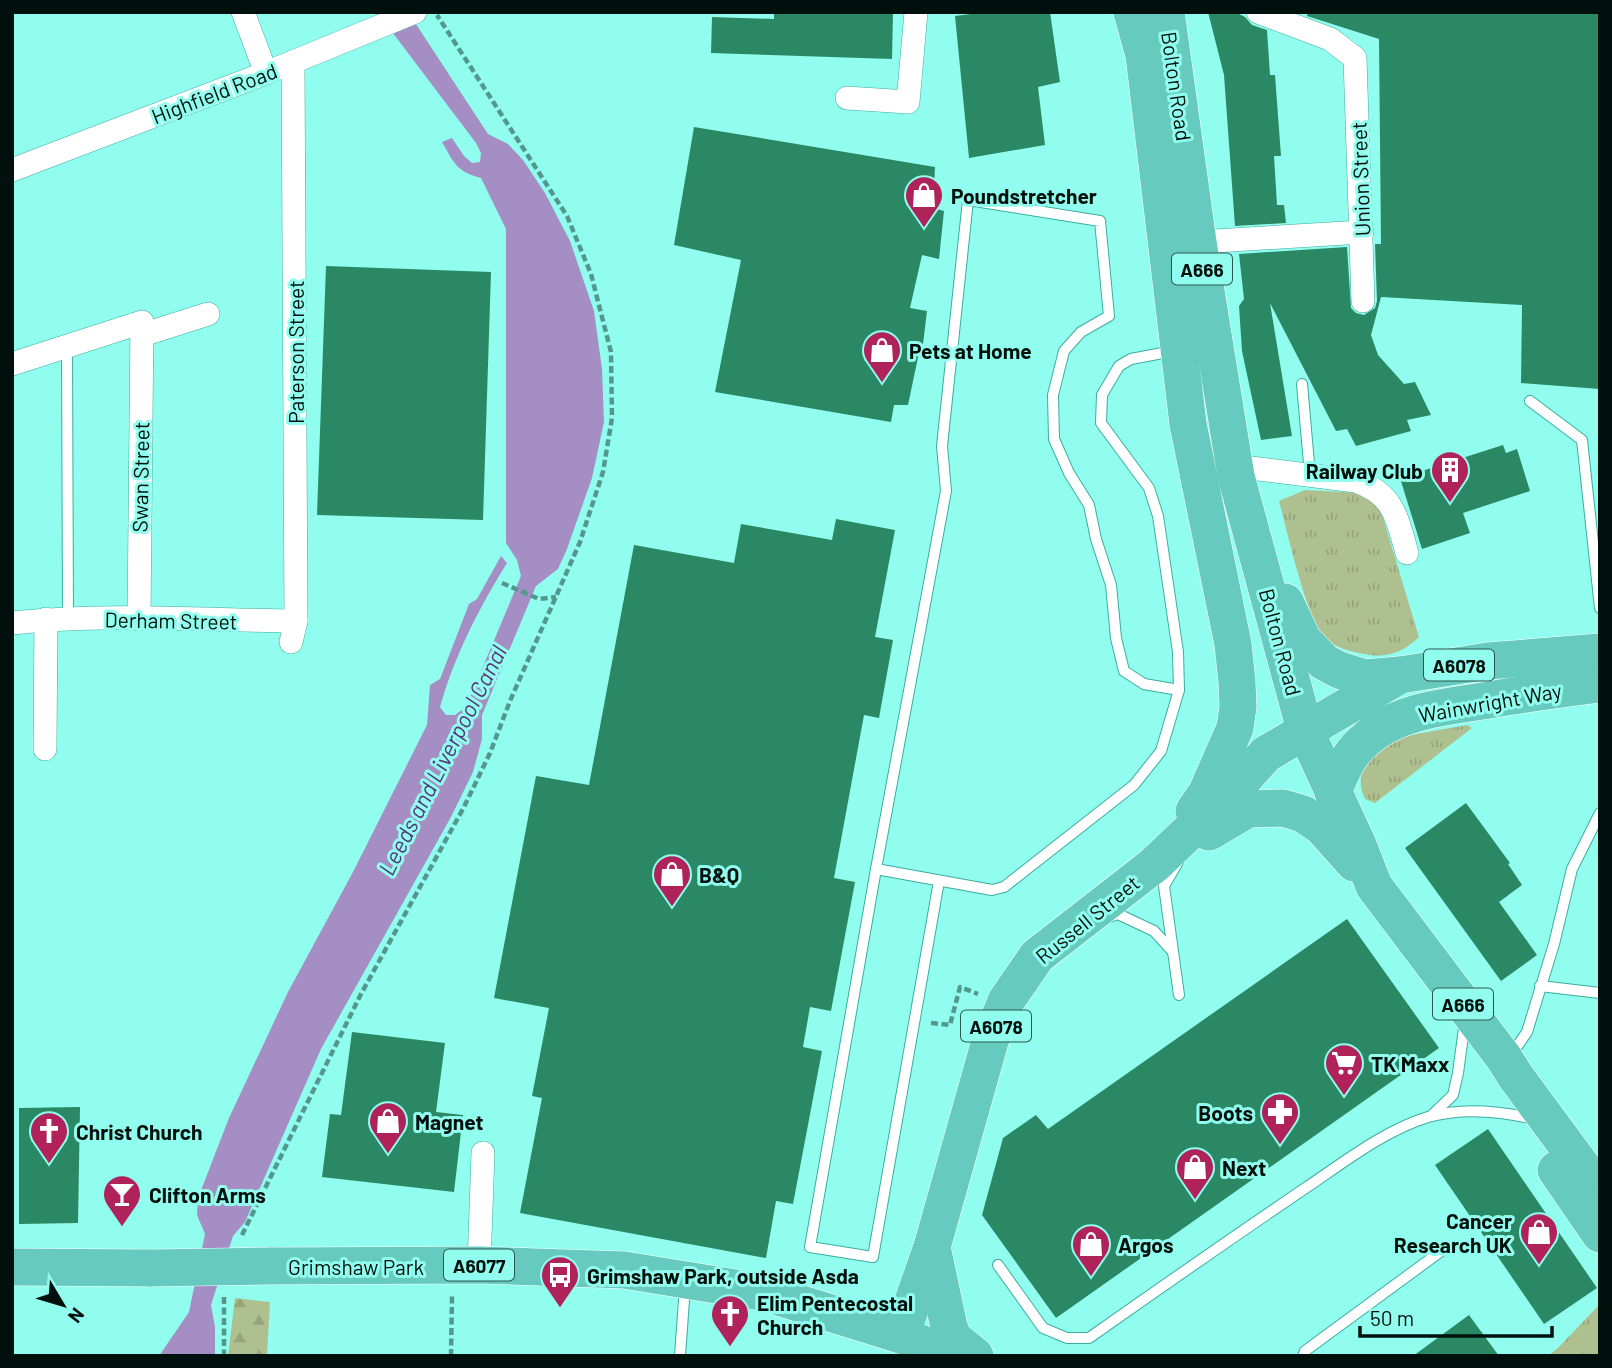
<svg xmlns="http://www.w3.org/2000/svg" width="1612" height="1368" font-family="Barlow,sans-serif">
<defs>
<pattern id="grass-tufts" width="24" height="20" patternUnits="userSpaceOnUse" patternTransform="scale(1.75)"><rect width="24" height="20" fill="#afc090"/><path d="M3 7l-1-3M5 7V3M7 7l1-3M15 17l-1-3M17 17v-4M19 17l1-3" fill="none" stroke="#95a47b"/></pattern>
<pattern id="forest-firs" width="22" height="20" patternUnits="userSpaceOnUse" patternTransform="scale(1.75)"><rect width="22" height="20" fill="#afc090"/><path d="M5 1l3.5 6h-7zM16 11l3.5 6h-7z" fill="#95a47b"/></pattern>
</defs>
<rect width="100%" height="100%" fill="#91fdee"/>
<g fill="url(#grass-tufts)">
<path d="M1305 490 1361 493 1380 508 1419 637C1404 652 1386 659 1365 654 1352 652 1335 648 1325 638 1307 621 1287 530 1279 501Z"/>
<path d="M1467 725 1472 728 1375 803 1365 799C1355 779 1363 756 1382 743 1391 737 1452 728 1467 725Z"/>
<polygon points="1600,1304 1600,1356 1548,1356 1558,1348"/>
</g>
<polygon fill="url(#forest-firs)" points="235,1298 270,1302 267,1356 228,1356"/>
<path fill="#a58ec4" d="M370 12H408L488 134 508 144 523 160 545 193 570 241 594 311 602 369 604 422 592 478 567 549 558 569 536 586 482 715V739L473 772 451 817 321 1049 245 1222 233 1236 211 1305 215 1327V1356H159L189 1312 205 1234 197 1215 198 1198 229 1118 288 992 353 872 427 725 430 685 440 679 469 604 477 599 501 556 507 563C479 608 454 656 440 707L446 715H455L466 707 521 576 517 560 506 543V229L481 178C457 172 454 163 442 142L452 138 464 156 472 163 480 162 481 153 476 143 380 16Z"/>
<g fill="#2a8864">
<polygon points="774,12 893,12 892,59 711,53 712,17 774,19"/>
<polygon points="986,12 1050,12 1060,82 1038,87 1045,145 969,158 955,16"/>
<polygon points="1208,12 1235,12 1245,17 1252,25 1267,30 1270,75 1275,75 1281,156 1274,156 1277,205 1284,205 1286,223 1235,226 1224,75"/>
<polygon points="1308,12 1600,12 1600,389 1521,383 1522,305 1381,297 1371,335 1378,355 1404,384 1415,382 1431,415 1407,420 1411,431 1356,446 1347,429 1336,431 1270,303 1292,436 1261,440 1242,351 1239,306 1244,299 1239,254 1347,247 1351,308 1356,313 1364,315 1375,308 1377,301 1375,244 1381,244 1379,39 1307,16"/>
<polygon points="694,127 935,167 933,208 944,211 939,259 922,255 910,308 927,311 923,344 921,343 908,405 894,405 891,422 715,392 741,260 674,245"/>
<polygon points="326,266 491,272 483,520 317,515"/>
<polygon points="1503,445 1506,453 1517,449 1530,491 1463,513 1470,533 1422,549 1400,478"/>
<polygon points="836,519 895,530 875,637 893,640 879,718 864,715 834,878 855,882 831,1011 810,1007 803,1047 822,1051 793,1204 776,1201 766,1258 520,1213 542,1098 532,1096 549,1008 494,998 536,776 589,785 634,545 734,563 741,524 832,540"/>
<polygon points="1466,803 1510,863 1508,864 1522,885 1499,902 1537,955 1501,981 1405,848"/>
<polygon points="1347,919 1439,1048 1056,1318 982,1215 1003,1138 1036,1115 1048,1129"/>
<polygon points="352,1032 445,1043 436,1112 463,1115 454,1192 322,1177 330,1114 341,1115"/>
<polygon points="80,1107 78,1223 19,1224 19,1108"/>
<polygon points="1488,1129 1597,1288 1544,1324 1435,1165"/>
<polygon points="1469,1315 1499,1356 1413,1356"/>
</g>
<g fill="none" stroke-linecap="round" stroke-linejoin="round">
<defs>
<g id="service">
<polyline points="67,345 68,619"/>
<polyline points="1302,384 1310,475"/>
<polyline points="1530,401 1582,440 1600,608"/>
<polyline points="1178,862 1164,886 1179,995"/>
<polyline points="876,869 992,890 1004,887 1134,785 1161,751 1179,690 1178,652 1158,516 1149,488 1101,423 1102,395 1119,366 1131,359 1173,351"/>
<polyline points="939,881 873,1257 810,1247 876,869 946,491 942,446 968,200 1100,221 1109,316 1081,332 1064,351 1053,395 1054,439 1069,473 1089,505 1096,539 1111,585 1116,638 1124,671 1144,684 1179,690"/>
<polyline points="1109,917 1118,914 1154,931 1173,952"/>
<polyline points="1540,986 1600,993"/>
<polyline points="1508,1054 1518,1045 1527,1032 1554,944 1572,869 1600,813"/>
<polyline points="1431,1116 1453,1095 1458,1073 1465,1021"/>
<path d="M998 1265 1043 1328 1067 1338H1089C1160 1288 1232 1238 1304 1189 1343 1163 1383 1131 1428 1117 1463 1107 1500 1111 1534 1119"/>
<polyline points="680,1356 685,1286"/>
<polyline points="1303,1356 1305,1351 1444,1249"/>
</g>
<g id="minor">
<polyline points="243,12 266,73"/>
<polyline points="1258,12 1330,39 1355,58 1363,301"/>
<polyline points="847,98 908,102 916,12"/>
<polyline points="12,170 266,73 415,12"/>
<polyline points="1198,242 1362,232"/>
<polyline points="142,335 208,314"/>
<polyline points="12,364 142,322 139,619"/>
<path d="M1235 466 1356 481C1394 494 1397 518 1407 553"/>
<path d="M12 623C106 613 202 620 296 621"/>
<polyline points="291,642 296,621 293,62"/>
<polyline points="45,749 46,619"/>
<polyline points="479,1265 483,1153"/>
</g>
<g id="trunk">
<polyline points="1132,12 1144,55 1188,424 1233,644 1237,682 1238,707 1235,728 1206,794 1194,811"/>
<polyline points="1166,12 1198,242 1236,476 1305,730 1358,845 1374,886 1504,1058 1516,1077 1600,1191"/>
<polyline points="1285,602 1303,640 1324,662 1339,670 1365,678 1400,675"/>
<path d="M1333 792C1341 773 1347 756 1363 742 1394 712 1442 707 1483 701 1522 694 1561 689 1600 684"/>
<polyline points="1209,832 1248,809 1283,808 1303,814 1321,826 1354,863"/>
<polyline points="1556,1170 1600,1234"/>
<polyline points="932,1247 949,1327 954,1339 975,1356"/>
<polyline points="271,1266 479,1265 624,1270 766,1293 901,1335 952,1356"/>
<polyline points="12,1267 152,1268"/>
<polyline points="901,1335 932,1247 990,1041 1006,1001 1037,956 1154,865 1237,786 1266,754 1400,675 1488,661 1600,652"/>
</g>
</defs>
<use href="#service" stroke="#3bad9f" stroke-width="12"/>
<use href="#minor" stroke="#3bad9f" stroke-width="24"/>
<use href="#trunk" stroke="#fff" stroke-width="38"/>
<g stroke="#53988e" stroke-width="4.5" stroke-dasharray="7 3.5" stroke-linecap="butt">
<polyline points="502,583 539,599 556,597"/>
<polyline points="931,1023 950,1025 960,987 978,994"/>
<polyline points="242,1235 361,994 464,807 490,753 510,701 580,542 603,472 612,418 611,352 591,274 567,216 437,15"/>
<polyline points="224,1297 224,1356"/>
<polyline points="451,1356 452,1296"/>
</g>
<use href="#service" stroke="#fff" stroke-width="10"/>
<use href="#minor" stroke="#fff" stroke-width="23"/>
<use href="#trunk" stroke="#66cabe" stroke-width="37"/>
<defs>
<polyline id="trunk-bridge" points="152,1268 271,1266"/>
</defs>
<use href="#trunk-bridge" stroke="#fff" stroke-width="38" stroke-linecap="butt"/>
<use href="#trunk-bridge" stroke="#66cabe" stroke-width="37"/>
</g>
<defs>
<symbol id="shop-pin" viewBox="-11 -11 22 30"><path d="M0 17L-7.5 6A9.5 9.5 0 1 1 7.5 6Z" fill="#b0225a" stroke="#91fdee"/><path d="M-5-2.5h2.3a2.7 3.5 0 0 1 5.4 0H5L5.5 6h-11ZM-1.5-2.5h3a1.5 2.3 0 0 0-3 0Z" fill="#fff"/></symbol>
<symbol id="building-pin" viewBox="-11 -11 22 30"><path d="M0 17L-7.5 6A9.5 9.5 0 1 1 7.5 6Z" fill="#b0225a" stroke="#91fdee"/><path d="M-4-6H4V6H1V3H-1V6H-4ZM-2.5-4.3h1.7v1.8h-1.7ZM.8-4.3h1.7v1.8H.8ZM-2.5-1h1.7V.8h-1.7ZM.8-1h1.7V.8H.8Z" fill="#fff"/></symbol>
<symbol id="supermarket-pin" viewBox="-11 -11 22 30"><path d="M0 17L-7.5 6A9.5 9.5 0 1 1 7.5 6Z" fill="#b0225a" stroke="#91fdee"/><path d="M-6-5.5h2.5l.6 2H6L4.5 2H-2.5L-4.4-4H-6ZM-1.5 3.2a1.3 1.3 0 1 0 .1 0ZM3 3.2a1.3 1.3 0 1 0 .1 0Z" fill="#fff"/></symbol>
<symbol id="pharmacy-pin" viewBox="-11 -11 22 30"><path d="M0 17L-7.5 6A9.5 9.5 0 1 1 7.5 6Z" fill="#b0225a" stroke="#91fdee"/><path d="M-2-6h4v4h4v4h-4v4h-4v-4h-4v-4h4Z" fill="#fff"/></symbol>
<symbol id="church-pin" viewBox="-11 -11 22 30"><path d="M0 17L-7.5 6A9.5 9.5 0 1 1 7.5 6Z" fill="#b0225a" stroke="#91fdee"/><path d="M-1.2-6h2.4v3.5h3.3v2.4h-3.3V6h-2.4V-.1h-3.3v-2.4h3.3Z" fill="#fff"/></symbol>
<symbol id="bar-pin" viewBox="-11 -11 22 30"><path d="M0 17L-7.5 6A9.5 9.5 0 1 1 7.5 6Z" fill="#b0225a" stroke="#91fdee"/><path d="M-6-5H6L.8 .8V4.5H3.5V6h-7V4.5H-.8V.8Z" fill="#fff"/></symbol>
<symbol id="bus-pin" viewBox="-11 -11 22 30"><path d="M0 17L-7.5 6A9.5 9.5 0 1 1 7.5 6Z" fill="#b0225a" stroke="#91fdee"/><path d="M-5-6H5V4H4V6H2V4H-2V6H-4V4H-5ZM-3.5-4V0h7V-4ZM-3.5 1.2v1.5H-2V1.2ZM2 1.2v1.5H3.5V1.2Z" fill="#fff"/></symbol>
</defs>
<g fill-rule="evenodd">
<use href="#shop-pin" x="902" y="173" width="44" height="60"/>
<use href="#shop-pin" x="860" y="328" width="44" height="60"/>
<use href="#building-pin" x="1428" y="448" width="44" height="60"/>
<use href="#shop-pin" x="650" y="852" width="44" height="60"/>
<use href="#supermarket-pin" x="1322" y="1041" width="44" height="60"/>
<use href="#pharmacy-pin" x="1258" y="1090" width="44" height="60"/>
<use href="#shop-pin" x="366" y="1099" width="44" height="60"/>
<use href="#church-pin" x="27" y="1109" width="44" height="60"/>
<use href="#shop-pin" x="1173" y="1145" width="44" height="60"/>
<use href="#bar-pin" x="100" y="1172" width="44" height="60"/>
<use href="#shop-pin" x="1517" y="1210" width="44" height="60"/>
<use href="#shop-pin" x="1069" y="1222" width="44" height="60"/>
<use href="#bus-pin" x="538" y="1253" width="44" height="60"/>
<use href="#church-pin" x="708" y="1292" width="44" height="60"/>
</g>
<g text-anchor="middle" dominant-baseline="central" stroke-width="6" stroke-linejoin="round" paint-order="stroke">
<g fill="#91fdee" stroke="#2c5750" stroke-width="2">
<rect x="1172" y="253.5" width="60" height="31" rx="5"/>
<rect x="1424" y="649.5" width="70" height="31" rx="5"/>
<rect x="1433" y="988.5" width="60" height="31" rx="5"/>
<rect x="961" y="1010.5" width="70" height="31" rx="5"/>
<rect x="444" y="1249.5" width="70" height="31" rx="5"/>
</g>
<g font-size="19" font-weight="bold" fill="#00100d">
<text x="1202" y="269">A666</text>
<text x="1459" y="665">A6078</text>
<text x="1463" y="1004">A666</text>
<text x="996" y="1026">A6078</text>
<text x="479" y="1265">A6077</text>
</g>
<g font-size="21" fill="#00100d" stroke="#91fdee">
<text transform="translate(1177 86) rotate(82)">Bolton Road</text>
<text transform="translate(214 93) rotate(-21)">Highfield Road</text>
<text transform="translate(1360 179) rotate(-92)">Union Street</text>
<text transform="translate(295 352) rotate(-90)">Paterson Street</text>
<text transform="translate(140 477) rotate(-89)">Swan Street</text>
<text transform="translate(171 620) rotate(1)">Derham Street</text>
<text transform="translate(1281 642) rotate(75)">Bolton Road</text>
<text transform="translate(1490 702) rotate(-10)">Wainwright Way</text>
<text transform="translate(1087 919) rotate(-39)">Russell Street</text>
<text x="356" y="1266">Grimshaw Park</text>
</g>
<g font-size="21" font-weight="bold" fill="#00100d" stroke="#91fdee" text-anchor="start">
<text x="951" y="195">Poundstretcher</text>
<text x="909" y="350">Pets at Home</text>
<text x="1423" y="470" text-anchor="end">Railway Club</text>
<text x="699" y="874">B&amp;Q</text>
<text x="1371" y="1063">TK Maxx</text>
<text x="1253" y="1112" text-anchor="end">Boots</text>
<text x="415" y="1121">Magnet</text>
<text x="76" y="1131">Christ Church</text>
<text x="1222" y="1167">Next</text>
<text x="149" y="1194">Clifton Arms</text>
<text x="1512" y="1220" text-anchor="end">Cancer<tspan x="1512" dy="24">Research UK</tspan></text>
<text x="1118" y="1244">Argos</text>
<text x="587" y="1275">Grimshaw Park, outside Asda</text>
<text x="757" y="1302">Elim Pentecostal<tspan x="757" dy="24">Church</tspan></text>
</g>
<g font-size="23" font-style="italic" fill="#57377a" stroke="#91fdee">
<text transform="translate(442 760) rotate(-63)">Leeds and Liverpool Canal</text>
</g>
</g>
<rect width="1612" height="1368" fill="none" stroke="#00100d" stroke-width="28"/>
<g transform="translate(63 1305) rotate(128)" stroke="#91fdee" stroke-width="5" paint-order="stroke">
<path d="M0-5L12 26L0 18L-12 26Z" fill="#00100d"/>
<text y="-10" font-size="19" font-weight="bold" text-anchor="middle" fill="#00100d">N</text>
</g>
<path d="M1360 1326v10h192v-10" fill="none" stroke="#00100d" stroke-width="3.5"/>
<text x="1370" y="1326" font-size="21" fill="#00100d" stroke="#91fdee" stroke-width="5" paint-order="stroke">50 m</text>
</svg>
